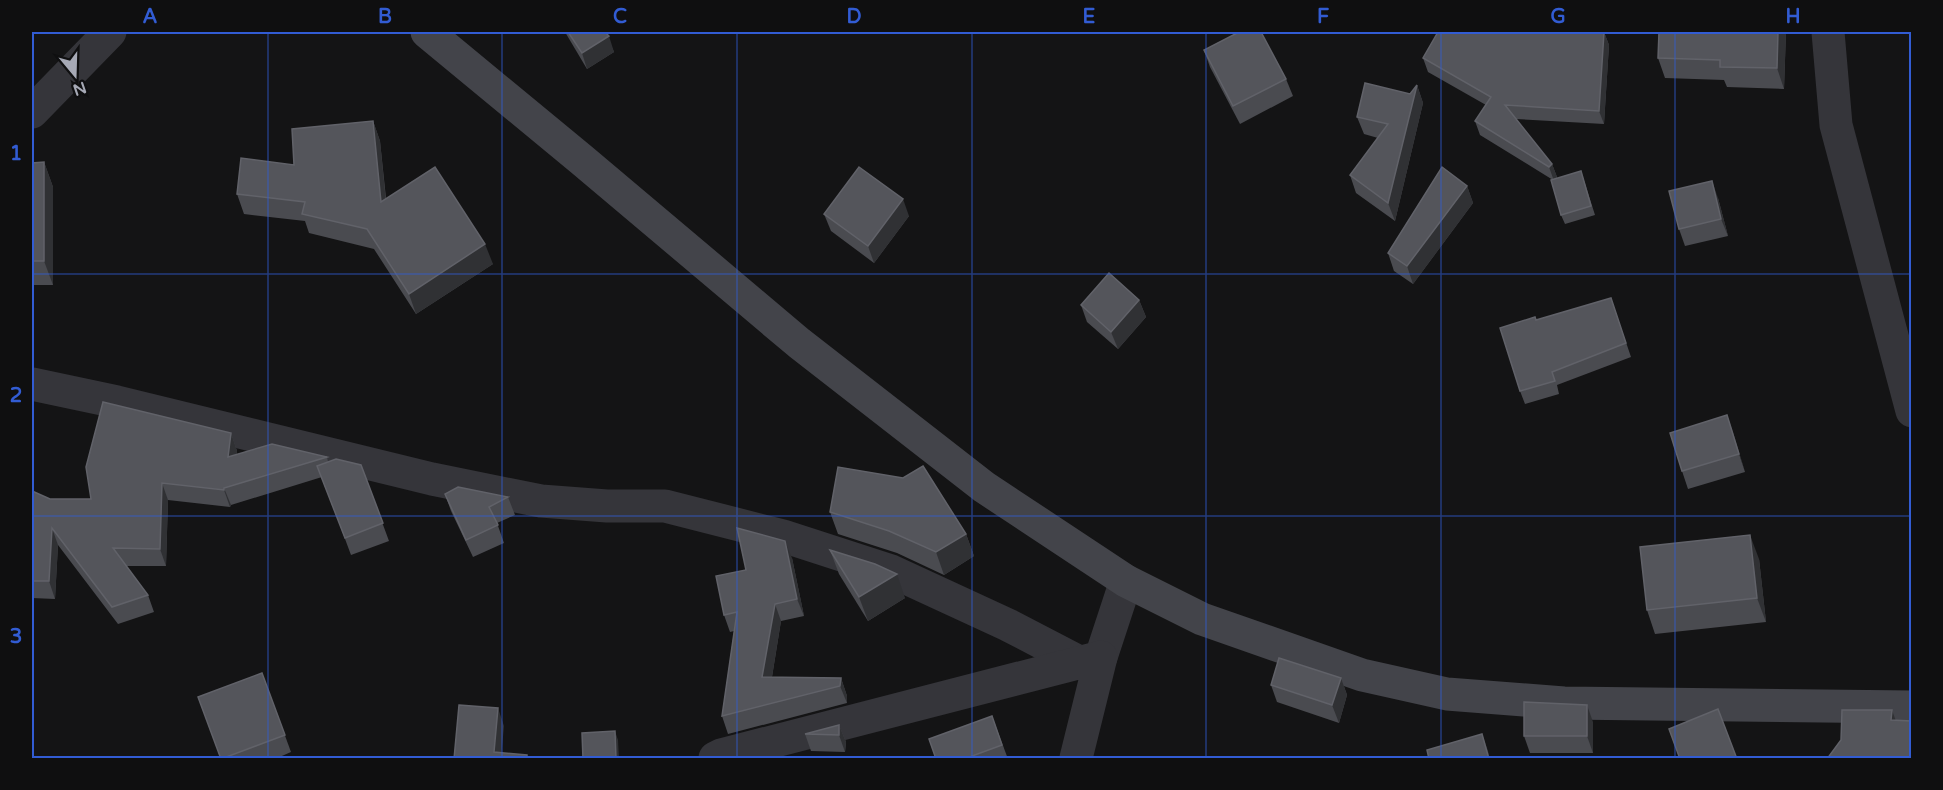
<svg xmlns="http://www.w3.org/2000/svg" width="1943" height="790" font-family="'Varela Round',sans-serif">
<rect width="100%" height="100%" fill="#141415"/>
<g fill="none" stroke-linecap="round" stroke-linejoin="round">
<g stroke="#35353a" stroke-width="33">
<polyline points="1828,32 1836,125 1912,411"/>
<polyline points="32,112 110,32"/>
<polyline points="32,384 117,402 432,479 541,501 607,506 665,506 783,536 891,571 1008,625 1079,662"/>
<polyline points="1101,657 1126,581"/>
<polyline points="715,758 721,755 1101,657 1076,758"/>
</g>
<polyline stroke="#43444a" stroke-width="33" points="427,32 582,160 799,343 984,487 1126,581 1202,619 1362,675 1447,694 1564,703 1912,707"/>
</g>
<g fill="#4a4b50">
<polygon points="565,32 605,32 614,52 587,69"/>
<polygon points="1604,32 1609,45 1604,124 1516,119 1552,164 1557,177 1556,179 1581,171 1595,215 1565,224 1561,215 1553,180 1480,135 1475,121 1486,105 1428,72 1423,58"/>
<polygon points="1659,32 1789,32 1786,32 1784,89 1727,87 1724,80 1665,78 1658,58"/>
<polygon points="1204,50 1286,79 1293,96 1240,124 1210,67"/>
<polygon points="1417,85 1423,103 1395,221 1356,193 1350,175 1378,138 1364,134 1357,117 1410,94"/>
<polygon points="373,121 380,141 386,198 493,264 416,314 374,249 309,233 305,221 244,214 237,194 294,165"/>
<polygon points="44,162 53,187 53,285 32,285 32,163"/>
<polygon points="1467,186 1473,203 1413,284 1394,271 1388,253"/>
<polygon points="1718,198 1728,236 1685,246 1679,229"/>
<polygon points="824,214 909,216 874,263 831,231"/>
<polygon points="1611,298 1631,357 1557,385 1559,394 1525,404 1520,391 1536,320"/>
<polygon points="1139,300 1146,317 1118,349 1087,322 1081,305"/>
<polygon points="1727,415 1745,472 1688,489 1682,471"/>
<polygon points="231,433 237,451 236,455 327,457 328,462 361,465 389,541 351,555 322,477 231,505 230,507 168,500 166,566 126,566 148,595 154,612 118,624 58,545 55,599 32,598 32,491 50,499 91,499"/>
<polygon points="445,494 508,497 515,515 497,523 504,543 473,557 451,511"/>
<polygon points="830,512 966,534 974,556 944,575 897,553 838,534"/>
<polygon points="830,550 905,598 868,621 839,574"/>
<polygon points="792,558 804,616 781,621 772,677 841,678 847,696 847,703 728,734 722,716 734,631 730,632 724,615 746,570"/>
<polygon points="1759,559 1766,622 1655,634 1647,610"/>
<polygon points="262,673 291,752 275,759 221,759"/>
<polygon points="1341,678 1347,695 1339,723 1277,702 1271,685"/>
<polygon points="992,716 1008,759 936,759"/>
<polygon points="1593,722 1593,753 1530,753 1524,736"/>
<polygon points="839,725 846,742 845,752 811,751 805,734"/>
</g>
<g fill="#303134">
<polygon points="1604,32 1609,45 1604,124 1599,111"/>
<polygon points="1778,32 1786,32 1784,89 1777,68"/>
<polygon points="609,36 614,52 587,69 582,53"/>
<polygon points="1417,85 1423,103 1395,221 1388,203"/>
<polygon points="373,121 380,141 388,222 381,202"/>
<polygon points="44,162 53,187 53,285 44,261"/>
<polygon points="1552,164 1557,177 1554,181 1549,167"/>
<polygon points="1712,181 1718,198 1728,236 1721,219"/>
<polygon points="1467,186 1473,203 1413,284 1407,266"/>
<polygon points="903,199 909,216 874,263 868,246"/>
<polygon points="485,244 493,264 416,314 409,294"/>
<polygon points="1139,300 1146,317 1118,349 1111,332"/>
<polygon points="1727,415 1733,432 1745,472 1739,454"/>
<polygon points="231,433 237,451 234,475 228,457"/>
<polygon points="162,483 168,500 166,566 160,549"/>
<polygon points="224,488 231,505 230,507 224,490"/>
<polygon points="52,528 58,545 55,599 49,581"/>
<polygon points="966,534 974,556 944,575 936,552"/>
<polygon points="1750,535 1759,559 1766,622 1757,598"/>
<polygon points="785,541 792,558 804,616 797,599"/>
<polygon points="897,574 905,598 868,621 859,597"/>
<polygon points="775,604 781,621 769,695 762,677"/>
<polygon points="841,678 847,696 847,703 840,686"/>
<polygon points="1341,678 1347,695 1339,723 1332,705"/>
<polygon points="1587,705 1593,722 1593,753 1587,736"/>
<polygon points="498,708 504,726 501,759 494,752"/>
<polygon points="1892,710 1898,727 1891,720"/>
<polygon points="839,725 846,742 845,752 839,735"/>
<polygon points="615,731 618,740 619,759 616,759"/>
<polygon points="1482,734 1488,751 1490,759 1489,759"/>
</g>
<g fill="#54555b" stroke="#616269" stroke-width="1.5">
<polygon points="568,32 605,32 609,36 582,53"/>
<polygon points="1239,32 1261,32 1286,79 1233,106 1204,50"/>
<polygon points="1438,32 1604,32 1599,111 1505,105 1552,164 1549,167 1475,121 1491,97 1423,58"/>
<polygon points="1659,32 1778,32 1777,68 1720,67 1720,60 1658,58"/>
<polygon points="1365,83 1410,94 1417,85 1388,203 1350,175 1388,124 1357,117"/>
<polygon points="373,121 381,202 435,167 485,244 409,294 367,229 302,214 305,202 237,194 241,158 294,165 292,129"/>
<polygon points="44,162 44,261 32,261 32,163"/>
<polygon points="859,167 903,199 868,246 824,214"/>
<polygon points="1442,167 1467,186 1407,266 1388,253"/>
<polygon points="1581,171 1591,206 1561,215 1551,180"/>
<polygon points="1712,181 1721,219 1679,229 1669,191"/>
<polygon points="1109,273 1139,300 1111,332 1081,305"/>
<polygon points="1611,298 1626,343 1552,372 1555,381 1520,391 1500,328 1535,317 1536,320"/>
<polygon points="103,402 231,433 228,457 272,444 327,457 224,488 224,490 162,483 160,549 113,548 148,595 112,607 52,528 49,581 32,581 32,491 50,499 91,499 86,467"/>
<polygon points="1727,415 1739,454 1682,471 1670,433"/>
<polygon points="336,459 361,465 383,523 345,538 317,466"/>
<polygon points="923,466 966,534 936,552 889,531 830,512 838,467 903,478"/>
<polygon points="458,487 508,497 489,507 498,525 466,540 445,494"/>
<polygon points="737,528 785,541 797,599 775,604 762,677 841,678 840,686 722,716 737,612 724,615 716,576 746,570"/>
<polygon points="1750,535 1757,598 1647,610 1640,547"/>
<polygon points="830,550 875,564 897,574 859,597"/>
<polygon points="1279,658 1341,678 1332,705 1271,685"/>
<polygon points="262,673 285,735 221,759 198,697"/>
<polygon points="1524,702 1587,705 1587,736 1524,736"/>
<polygon points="459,705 498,708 494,752 527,755 527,759 454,759"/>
<polygon points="1718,709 1737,759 1680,759 1669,729"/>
<polygon points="1842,710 1892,710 1891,720 1911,721 1911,759 1827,759 1841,740"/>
<polygon points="992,716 1002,745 964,759 936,759 929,739"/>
<polygon points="839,725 839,735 805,734"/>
<polygon points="615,731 616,759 583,759 582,733"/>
<polygon points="1482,734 1489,759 1429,759 1427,750"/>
</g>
<path fill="none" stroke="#325cd3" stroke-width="1.5" stroke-opacity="0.55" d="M268 32V758M502 32V758M737 32V758M972 32V758M1206 32V758M1441 32V758M1675 32V758M32 274H1912M32 516H1912"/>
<rect width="1943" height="790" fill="none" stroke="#0f0f10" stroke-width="66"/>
<g transform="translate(75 75) rotate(161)" stroke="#0f0f10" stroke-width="4.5" paint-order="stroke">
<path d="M0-4.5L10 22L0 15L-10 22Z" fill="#a6a9b5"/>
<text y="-9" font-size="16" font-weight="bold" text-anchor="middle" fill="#a6a9b5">N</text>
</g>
<rect x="33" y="33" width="1877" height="724" fill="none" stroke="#325cd3" stroke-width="2"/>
<g font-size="20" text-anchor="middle" font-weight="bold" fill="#325cd3">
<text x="150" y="23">A</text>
<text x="385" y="23">B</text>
<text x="620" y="23">C</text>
<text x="854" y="23">D</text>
<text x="1089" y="23">E</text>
<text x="1323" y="23">F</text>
<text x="1558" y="23">G</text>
<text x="1793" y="23">H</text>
<text x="16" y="160">1</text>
<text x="16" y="402">2</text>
<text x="16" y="643">3</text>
</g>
</svg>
